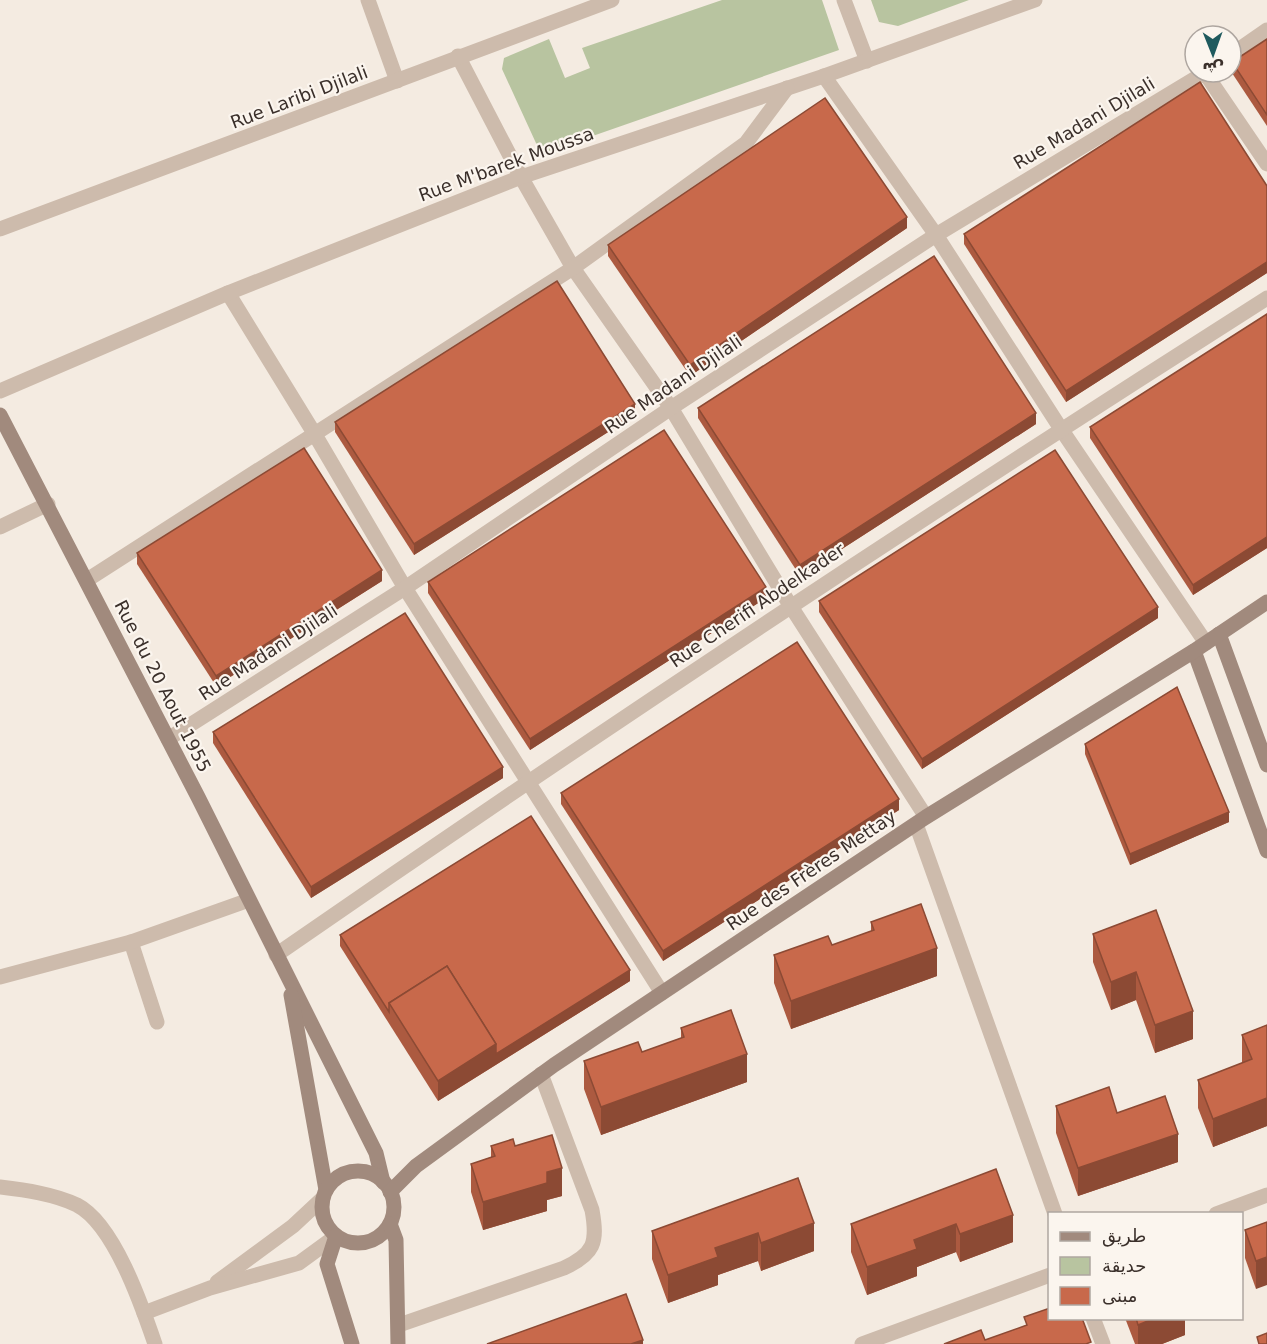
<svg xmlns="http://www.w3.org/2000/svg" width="1267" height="1344" font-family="'DejaVu Sans','Noto Naskh Arabic',sans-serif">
<rect width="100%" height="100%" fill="#f4ebe1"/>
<g fill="#b8c4a0">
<polygon points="722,0 822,0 839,50 541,154 502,69 504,58 549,39 565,78 590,68 582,48"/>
<polygon points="871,0 969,0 898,26 879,22"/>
</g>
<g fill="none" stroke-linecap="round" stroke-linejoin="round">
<g stroke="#cdbbac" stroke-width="15">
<polyline points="368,0 397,81"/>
<polyline points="844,0 867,61"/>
<polyline points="1231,55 1267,30"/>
<polyline points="458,56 521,177 573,268 671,408 790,605 926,817"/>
<polyline points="1205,73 1267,164"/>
<polyline points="824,76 936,235 1061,429 1206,643"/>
<polyline points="0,229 612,0"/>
<polyline points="228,293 314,433 405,588 662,993"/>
<polyline points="0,391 228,293 521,177 824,76 1035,0"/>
<polyline points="0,527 48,504"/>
<polyline points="87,580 573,268 746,143 787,88"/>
<polyline points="168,739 405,588 671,408 936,235 1206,72"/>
<polyline points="916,824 1055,1214"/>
<polyline points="131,942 157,1022"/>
<path d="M276 955C602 729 932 511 1267 298"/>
<polyline points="0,977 131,942 249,900"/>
<path d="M0 1187C25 1190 54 1194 77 1205 114 1224 142 1306 155 1344"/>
<polyline points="1216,1214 1267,1195"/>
<polyline points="217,1282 293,1226 323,1198"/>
<polyline points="144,1313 210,1288 299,1263 336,1236"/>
<polyline points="1093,1318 1103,1344"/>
<path d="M399 1325 564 1268C594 1254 598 1243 592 1210L541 1074"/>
<polyline points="862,1344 1050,1275"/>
</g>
<g stroke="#a18a7d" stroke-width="15">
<polyline points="0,415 198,797 376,1153 383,1182"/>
<polyline points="1219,634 1267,765"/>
<polyline points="1194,651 1267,851"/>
<polyline points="291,995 326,1190"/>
<circle cx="358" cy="1207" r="36"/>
<polyline points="390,1192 416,1166 554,1065 926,817 1194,651 1267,602"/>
<polyline points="390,1224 396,1240 398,1344"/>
<polyline points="336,1236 327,1264 352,1344"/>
</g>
</g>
<g fill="#ac5a40">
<polygon points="1267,39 1267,126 1232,73 1232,62"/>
<polygon points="1267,186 1267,273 1066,402 964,244 964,234"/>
<polygon points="907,228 690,376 608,256 608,245"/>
<polygon points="1267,314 1267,548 1193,595 1090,438 1090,427"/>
<polygon points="698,408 1036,424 800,576 698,418"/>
<polygon points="635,415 414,555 335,432 335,422"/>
<polygon points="137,553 382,581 216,686 137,564"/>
<polygon points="428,582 766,598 530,750 428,593"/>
<polygon points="819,601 1158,618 922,769 819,612"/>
<polygon points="213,732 503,778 311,898 213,743"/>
<polygon points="1085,744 1229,822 1130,865 1085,754"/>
<polygon points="561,793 899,810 663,961 561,804"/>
<polygon points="1156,910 1193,1039 1155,1053 1136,1000 1111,1010 1093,962 1093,934"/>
<polygon points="871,922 937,976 791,1029 774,983 774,955 832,945 871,931"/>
<polygon points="340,935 630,981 438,1101 340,946"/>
<polygon points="1267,1025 1267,1126 1213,1147 1198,1108 1198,1080 1242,1063 1242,1035"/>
<polygon points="681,1028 747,1082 601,1135 584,1089 584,1061 642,1052 681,1038"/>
<polygon points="1056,1106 1117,1113 1178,1162 1078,1196 1056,1133"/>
<polygon points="491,1146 515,1146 562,1196 547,1200 547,1211 483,1230 471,1192 471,1164 491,1157"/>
<polygon points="996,1169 1013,1242 960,1262 956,1252 917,1267 917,1276 867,1295 851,1252 851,1224"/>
<polygon points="798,1178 814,1251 761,1271 758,1261 718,1275 718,1285 668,1303 652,1259 652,1231"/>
<polygon points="1267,1222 1256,1289 1245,1258 1245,1230"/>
<polygon points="1125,1318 1185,1318 1185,1335 1162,1344 1135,1344"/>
</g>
<g fill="#8c4a34">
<polygon points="907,217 907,228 690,376 690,365"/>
<polygon points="1267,262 1267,273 1066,402 1066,391"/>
<polygon points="635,404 635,415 414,555 414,544"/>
<polygon points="1036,413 1036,424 800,576 800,565"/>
<polygon points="1267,537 1267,548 1193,595 1193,585"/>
<polygon points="382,570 382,581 216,686 216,676"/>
<polygon points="766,587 766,598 530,750 530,739"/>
<polygon points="1158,607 1158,618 922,769 922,759"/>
<polygon points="503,767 503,778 311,898 311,887"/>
<polygon points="899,799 899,810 663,961 663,951"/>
<polygon points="1229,812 1229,822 1130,865 1130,854"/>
<polygon points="937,948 937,976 791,1029 791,1001"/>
<polygon points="630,970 630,981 438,1101 438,1081 496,1044"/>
<polygon points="1136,972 1136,1000 1111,1010 1111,982"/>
<polygon points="1193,1011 1193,1039 1155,1053 1155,1025"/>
<polygon points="747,1054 747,1082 601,1135 601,1107"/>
<polygon points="1267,1098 1267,1126 1213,1147 1213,1119"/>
<polygon points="1178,1134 1178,1162 1078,1196 1078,1168"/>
<polygon points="562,1168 562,1196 547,1200 547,1211 483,1230 483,1202 547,1172"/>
<polygon points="1013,1215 1013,1242 960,1262 960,1234"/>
<polygon points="814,1223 814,1251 761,1271 761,1243"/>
<polygon points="956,1224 956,1252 917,1267 917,1276 867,1295 867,1267 914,1240"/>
<polygon points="758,1233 758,1261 718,1275 718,1285 668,1303 668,1275 715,1248"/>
<polygon points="1267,1257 1267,1285 1256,1289 1256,1261"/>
<polygon points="1155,1318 1185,1318 1185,1335 1162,1344 1138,1344 1138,1325"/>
<polygon points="643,1340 643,1344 631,1344"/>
</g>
<g fill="#c8694b" stroke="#8c4a34" stroke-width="1.5">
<polygon points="1267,39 1267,115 1232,62"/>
<polygon points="1200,82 1267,186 1267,262 1066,391 964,234"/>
<polygon points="825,98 907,217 690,365 608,245"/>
<polygon points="934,256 1036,413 800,565 698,408"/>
<polygon points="557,281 635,404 414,544 335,422"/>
<polygon points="1267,314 1267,537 1193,585 1090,427"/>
<polygon points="664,430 766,587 530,739 428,582"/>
<polygon points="304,448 382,570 216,676 137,553"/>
<polygon points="1055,450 1158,607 922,759 819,601"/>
<polygon points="405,613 503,767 311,887 213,732"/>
<polygon points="797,642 899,799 663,951 561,793"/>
<polygon points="1177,687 1229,812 1130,854 1085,744"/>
<polygon points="531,816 630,970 496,1054 496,1044 447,966 389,1003 389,1012 340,935"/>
<polygon points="921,904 937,948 791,1001 774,955 828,936 832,945 874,930 871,922"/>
<polygon points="1156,910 1193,1011 1155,1025 1136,972 1111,982 1093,934"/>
<polygon points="447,966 496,1044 438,1081 389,1003"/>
<polygon points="731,1010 747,1054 601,1107 584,1061 638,1042 642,1052 684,1037 681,1028"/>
<polygon points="1267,1025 1267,1098 1213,1119 1198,1080 1252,1059 1242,1035"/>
<polygon points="1109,1087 1117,1113 1165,1096 1178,1134 1078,1168 1056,1106"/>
<polygon points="552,1135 562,1168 547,1172 547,1183 483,1202 471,1164 495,1156 491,1146 513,1139 515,1146"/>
<polygon points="996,1169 1013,1215 960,1234 956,1224 914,1240 917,1249 867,1267 851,1224"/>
<polygon points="798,1178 814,1223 761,1243 758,1233 715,1248 718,1257 668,1275 652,1231"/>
<polygon points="1267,1222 1267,1257 1256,1261 1245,1230"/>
<polygon points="626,1294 643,1340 631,1344 487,1344"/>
<polygon points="1050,1308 1050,1318 1082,1318 1091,1342 1086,1344 944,1344 981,1330 985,1340 1027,1325 1024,1317"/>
<polygon points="1136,1318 1155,1318 1138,1325"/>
<polygon points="1267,1333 1267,1344 1259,1344 1257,1337"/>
</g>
<g text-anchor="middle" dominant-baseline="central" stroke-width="4.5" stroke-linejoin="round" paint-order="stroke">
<g font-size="18" fill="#3b302b" stroke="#fbf5ee">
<text transform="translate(299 97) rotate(-21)">Rue Laribi Djilali</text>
<text transform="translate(1084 123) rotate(-31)">Rue Madani Djilali</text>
<text transform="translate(506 164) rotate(-20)">Rue M'barek Moussa</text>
<text transform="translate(673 384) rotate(-34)">Rue Madani Djilali</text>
<text transform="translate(757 605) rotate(-34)">Rue Cherifi Abdelkader</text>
<text transform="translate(268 652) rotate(-33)">Rue Madani Djilali</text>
<text transform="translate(163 686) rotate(63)">Rue du 20 Aout 1955</text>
<text transform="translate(811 870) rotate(-34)">Rue des Frères Mettay</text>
</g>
</g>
<rect x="1048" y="1212" width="195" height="108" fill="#fbf5ee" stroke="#aea6a0" stroke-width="1.5"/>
<rect x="1060" y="1232" width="30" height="9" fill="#a18a7d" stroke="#aea6a0" stroke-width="1.5"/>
<text x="1102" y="1242" font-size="18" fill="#3b302b">طريق</text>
<rect x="1060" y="1257" width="30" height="18" fill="#b8c4a0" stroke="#aea6a0" stroke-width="1.5"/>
<text x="1102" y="1272" font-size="18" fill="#3b302b">حديقة</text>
<rect x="1060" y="1287" width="30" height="18" fill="#c8694b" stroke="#aea6a0" stroke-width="1.5"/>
<text x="1102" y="1302" font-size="18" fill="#3b302b">مبنى</text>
<g transform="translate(1213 54) rotate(179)"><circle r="28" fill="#fbf5ee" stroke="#aea6a0" stroke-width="1.5"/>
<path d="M0-4.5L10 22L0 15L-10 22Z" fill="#1f5a5e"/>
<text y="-9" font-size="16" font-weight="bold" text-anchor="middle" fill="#3b302b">ش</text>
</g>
</svg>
